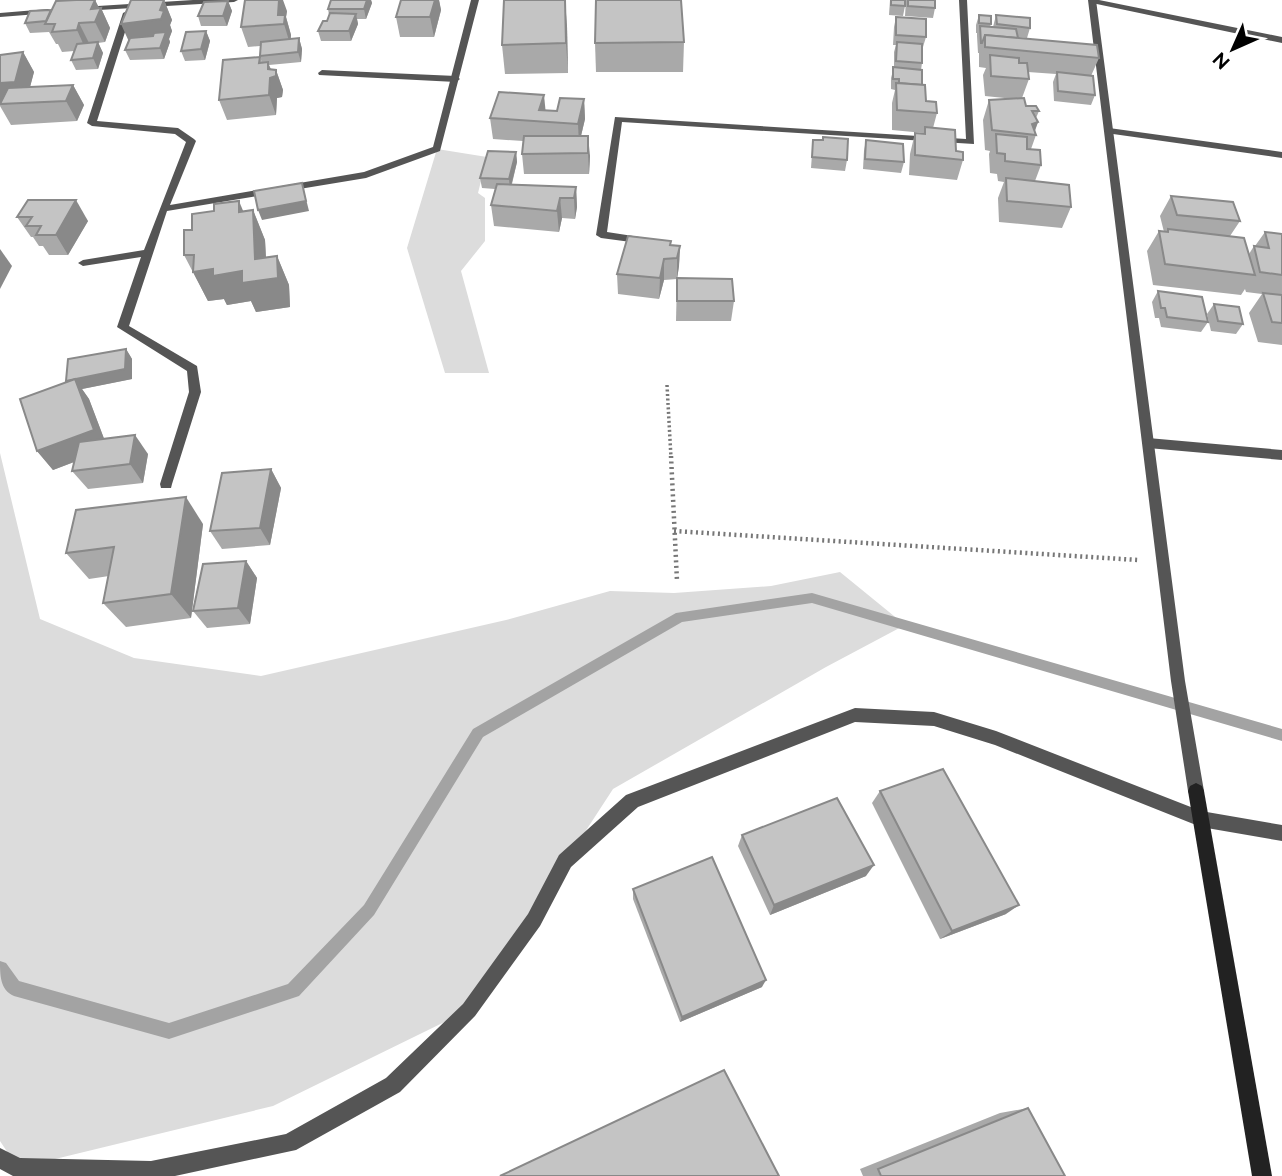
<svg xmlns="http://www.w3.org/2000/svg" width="1282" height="1176" font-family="Raleway,sans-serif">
<rect width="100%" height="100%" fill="#fff"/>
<g fill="#dcdcdc">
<polygon points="437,149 487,157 478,193 485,198 485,241 461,271 489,373 445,373 407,248"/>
<polygon points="0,453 40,619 134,658 261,676 506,620 610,591 674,593 771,586 840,572 905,625 826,667 613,789 469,1010 273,1106 18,1168 0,1141"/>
</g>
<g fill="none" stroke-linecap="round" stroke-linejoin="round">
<path fill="#a3a3a3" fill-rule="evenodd" d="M812 593 1282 729V741L812 603 682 622 483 737 374 915 299 996 169 1039 14 996C0 990 0 975 0 961L6 963 19 981 169 1023 288 984 364 905 473 729 676 613Z"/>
<polyline stroke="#777" stroke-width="3.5" stroke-dasharray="2 2.5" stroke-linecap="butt" points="667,385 671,458"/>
<g stroke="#777" stroke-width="4.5" stroke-dasharray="2 3.5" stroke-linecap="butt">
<polyline points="671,456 677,581"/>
<polyline points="674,531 1138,560"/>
</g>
<g fill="#555" fill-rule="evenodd">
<polygon points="1089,0 1099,0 1282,37 1282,43 1092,3"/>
<polygon points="322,70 456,76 460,79 456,82 319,75 318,73"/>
<polygon points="1109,128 1282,152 1282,158 1106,133 1104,131"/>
<polygon points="1148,438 1282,450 1282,460 1148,448 1142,443"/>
</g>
<g fill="#555" fill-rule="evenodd">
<polygon points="193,0 238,0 234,2 82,11 78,9 82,7"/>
<polygon points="471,0 479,0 440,151 366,178 167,211 129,326 197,366 201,392 172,484 171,488 161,488 160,484 189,392 187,371 117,327 141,257 83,266 78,263 83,260 144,250 186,142 175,134 92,126 87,123 123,13 127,11 131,13 97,121 178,128 194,139 196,141 170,205 364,172 433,147"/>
<polygon points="959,0 967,0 974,144 622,122 607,232 646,238 651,241 646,244 601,238 596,235 615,117 966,139"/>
<polygon points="1088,0 1096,0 1185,681 1204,791 1202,796 1196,799 1190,796 1188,791 1171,681"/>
<polygon points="48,9 52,11 51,13 0,17 0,13"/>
<polygon points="855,708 934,712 996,731 1201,811 1282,825 1282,841 1201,827 995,745 934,726 855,722 638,807 571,867 540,926 475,1016 400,1092 296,1150 175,1176 13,1176 0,1169 0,1148 20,1158 151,1161 286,1134 386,1078 463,1004 528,914 559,855 626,795"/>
</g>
<polygon fill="#222" fill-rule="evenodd" points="1196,783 1202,786 1204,791 1272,1176 1252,1176 1188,791 1190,786"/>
</g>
<g fill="#a9a9a9">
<polygon points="95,0 99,8 101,8 110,28 105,42 98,43 103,53 98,69 76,70 71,60 74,51 62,52 58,44 56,44 49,32 30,33 25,23 51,10 51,11"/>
<polygon points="164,0 172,20 170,25 172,31 169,39 170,42 164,59 130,60 125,50 128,42"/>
<polygon points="331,0 371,0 372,3 366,19 357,19 358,24 351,41 321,41 318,31 327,21 329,15 328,9"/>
<polygon points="401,0 439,0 441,10 434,37 400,37 396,17"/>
<polygon points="890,0 905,0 905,6 903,16 889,15"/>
<polygon points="906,0 935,0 935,8 933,18 905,16"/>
<polygon points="228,1 232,11 227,26 201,26 198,16"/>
<polygon points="287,11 286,17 291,35 291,39 299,38 302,49 301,62 269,65 271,69 276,70 283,90 282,97 277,98 276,115 227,120 219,100 260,57 262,63 260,56 260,46 248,47 241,27"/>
<polygon points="979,15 991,24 990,27 993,27 996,15 1030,28 1027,38 1017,37 1018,38 1099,58 1091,76 1095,95 1091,105 1054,101 1053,82 1056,74 1028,72 1029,79 1022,98 1026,106 1039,111 1036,118 1038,122 1035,131 1036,135 1031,149 1041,165 1035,181 1071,207 1062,228 999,222 998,198 1004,182 998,181 997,174 990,173 989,154 990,151 985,150 983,120 989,100 1014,99 985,96 983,75 986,68 979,67 979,53 978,53 977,36 977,33 976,33 976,25"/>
<polygon points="896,17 926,37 923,47 922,47 922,63 921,70 922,85 926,101 937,113 933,128 963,160 957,180 909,175 910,154 915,133 923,134 924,133 892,130 892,103 895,90 891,89 891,78 894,67 894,52 896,45 893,45 894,27"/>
<polygon points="567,26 568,73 505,74 502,45"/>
<polygon points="206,31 210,41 205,60 185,61 181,51"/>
<polygon points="684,42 683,72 596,72 595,43"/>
<polygon points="23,52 34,72 30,87 73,85 84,105 77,121 11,125 0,106 0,55"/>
<polygon points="584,99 585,119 581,136 590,156 589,174 524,174 522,154 523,141 493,139 490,118 546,110 557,111"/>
<polygon points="823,137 847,160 845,171 811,168 813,140 823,140"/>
<polygon points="866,140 904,162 901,173 863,169 864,151"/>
<polygon points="516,152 517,162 512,184 576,187 577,207 575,219 562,218 559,232 494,226 491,205 495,189 482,188 480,178"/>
<polygon points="1171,196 1240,221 1230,236 1249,254 1254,246 1255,246 1265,232 1282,234 1282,345 1258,342 1249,313 1262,294 1246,292 1245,289 1241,295 1153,285 1147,251 1159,231 1164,232 1160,216"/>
<polygon points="28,200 88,221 68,255 49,255 43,246 39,246 33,237 31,237 17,217"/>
<polygon points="253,210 265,240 266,257 277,256 289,285 290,307 256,312 251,301 227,305 224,299 208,301 184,255 192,230 244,212"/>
<polygon points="671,241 671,245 680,246 679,266 677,279 664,280 659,299 618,294 617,274"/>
<polygon points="677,278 734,301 731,321 676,321"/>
<polygon points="1158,291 1208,322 1201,332 1161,327 1159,318 1155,318 1152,302"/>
<polygon points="1214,304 1243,324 1236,334 1211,331 1207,314"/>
<polygon points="126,349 132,359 132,379 82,389 89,399 104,439 148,454 143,483 88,489 72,471 74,462 53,470 37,451 67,382 66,381"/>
<polygon points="271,469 281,488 270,545 222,549 210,531"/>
<polygon points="203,524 191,618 126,627 103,603 109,576 89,579 66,553"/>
<polygon points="246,561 257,578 250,624 207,628 193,611"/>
<polygon points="880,791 1006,914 940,939 872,803"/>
<polygon points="742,835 866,876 770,915 738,846"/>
<polygon points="633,889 762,987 680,1022 633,899"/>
<polygon points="1028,1108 1065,1176 863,1176 860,1169 1000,1113"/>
</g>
<g fill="#898989">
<polygon points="95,0 100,10 101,8 110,28 105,42 95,22 91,9"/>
<polygon points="164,0 172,20 170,25 172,31 169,39 170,42 164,59 160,48 130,44 121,24"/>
<polygon points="279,0 283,0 287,11 286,17 291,35 290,44 284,24 278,15"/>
<polygon points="367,0 371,0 372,3 366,19 364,9"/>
<polygon points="435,0 439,0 441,10 434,37 430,17"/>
<polygon points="565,0 567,26 568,73 566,43"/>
<polygon points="228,1 232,11 227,26 223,16"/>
<polygon points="356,14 358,24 351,41 349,31"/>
<polygon points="79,23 89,43 86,50 77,30"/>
<polygon points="206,31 210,41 205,60 201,49"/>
<polygon points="299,38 302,49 301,62 298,52"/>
<polygon points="98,42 103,53 98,69 93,58"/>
<polygon points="23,52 34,72 26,102 0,105 0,83"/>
<polygon points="268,62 273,77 276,70 283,90 282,97 277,98 276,115 269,95"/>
<polygon points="73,85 84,105 77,121 66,101"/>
<polygon points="544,95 546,115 539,110"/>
<polygon points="584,99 585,119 579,144 578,124"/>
<polygon points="1038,122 1033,135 1032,124"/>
<polygon points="588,136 590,156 589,174 588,153"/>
<polygon points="516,152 517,162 510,190 509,179"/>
<polygon points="302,183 309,211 262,220 258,210"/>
<polygon points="576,187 577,207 575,219 574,198"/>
<polygon points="560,198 562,218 559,232 557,211"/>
<polygon points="76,200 88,221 68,255 56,235"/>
<polygon points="239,201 251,230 239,212"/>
<polygon points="253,210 265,240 267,279 277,256 289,285 290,307 256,312 251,301 227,305 224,299 208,301 193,272 213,269 242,271 255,259"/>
<polygon points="680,246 679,266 677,279 677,258"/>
<polygon points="0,249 12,266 0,289"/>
<polygon points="664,259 664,280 659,299 660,278"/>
<polygon points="126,349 132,359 132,379 82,389 89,399 108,449 53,470 37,451 74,390 66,381"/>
<polygon points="135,435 148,454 143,483 130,464"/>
<polygon points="271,469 281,488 270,545 260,528"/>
<polygon points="186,497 203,524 191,618 171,594"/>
<polygon points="246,561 257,578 250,624 238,608"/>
<polygon points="874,865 866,876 770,915 774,905"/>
<polygon points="1019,905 1006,914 940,939 952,931"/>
<polygon points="766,980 762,987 680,1022 682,1017"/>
</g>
<g fill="#c4c4c4" stroke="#898989" stroke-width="2">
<polygon points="76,0 95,0 91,9 101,8 95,22 79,23 77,30 52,32 55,24 45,24 56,1"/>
<polygon points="131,0 164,0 160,10 164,11 161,19 121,24"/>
<polygon points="245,0 279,0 278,15 285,15 284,24 241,27"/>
<polygon points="331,0 367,0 364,9 328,9"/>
<polygon points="401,0 435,0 430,17 396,17"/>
<polygon points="504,0 565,0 566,43 502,45"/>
<polygon points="596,0 681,0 684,42 595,43"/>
<polygon points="891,0 905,0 905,6 891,5"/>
<polygon points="908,0 935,0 935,8 908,6"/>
<polygon points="228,1 223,16 198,16 204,2"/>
<polygon points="51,10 46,21 25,23 30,11"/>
<polygon points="330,13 356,14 349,31 318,31 323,21 327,21"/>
<polygon points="979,15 991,16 991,24 979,23"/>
<polygon points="996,15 1030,18 1030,28 997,24"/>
<polygon points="896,17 926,19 926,37 896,35"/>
<polygon points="980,26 1016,29 1018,38 985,35 982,43 981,43"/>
<polygon points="206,31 201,49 181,51 186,32"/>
<polygon points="166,32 160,48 125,50 130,38 153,36 154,33"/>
<polygon points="985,35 1097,45 1099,58 985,47"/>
<polygon points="299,38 298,52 260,56 261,42"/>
<polygon points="98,42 93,58 71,60 77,44"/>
<polygon points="897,42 922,44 922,63 896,61"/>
<polygon points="23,52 15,82 0,83 0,55"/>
<polygon points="990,55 1019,58 1019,63 1027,63 1029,79 991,76"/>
<polygon points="260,57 259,63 268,62 268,69 276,70 276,76 270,78 269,95 219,100 223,60"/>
<polygon points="893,67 922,70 922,85 899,83 899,79 893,79"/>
<polygon points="1057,72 1093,76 1095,95 1058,91"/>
<polygon points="896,83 925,85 926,101 936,102 937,113 897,110"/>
<polygon points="73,85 66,101 0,104 8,88"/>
<polygon points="499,92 544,95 539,110 557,111 560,98 584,99 578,124 490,118"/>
<polygon points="1024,98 1026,106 1036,106 1039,111 1032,111 1038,122 1032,124 1036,135 992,130 989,100"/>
<polygon points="925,127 955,130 956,151 963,152 963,160 915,155 915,133 925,134"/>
<polygon points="996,134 1027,137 1027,149 1040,150 1041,165 1005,161 1005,154 997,153"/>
<polygon points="524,136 588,136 588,153 522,154"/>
<polygon points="823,137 848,139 847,160 812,157 813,140 823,140"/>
<polygon points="866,140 903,144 904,162 865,159"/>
<polygon points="488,151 516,152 509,179 480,178"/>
<polygon points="1006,178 1069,185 1071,207 1007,201"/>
<polygon points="302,183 306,201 258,210 254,191"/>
<polygon points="497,184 576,187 574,198 560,198 557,211 491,205"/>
<polygon points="1171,196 1233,202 1240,221 1177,215"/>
<polygon points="28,200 76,200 56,235 36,235 41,226 26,226 32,217 17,217"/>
<polygon points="239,201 239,212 253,210 255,259 277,256 278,278 242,283 242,271 213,276 213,269 193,272 194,255 184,255 184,230 192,230 192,214 214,211 214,204"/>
<polygon points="1168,229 1244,238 1255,275 1165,264 1159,231 1168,232"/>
<polygon points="1265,232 1282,234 1282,275 1260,272 1254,246 1269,248"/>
<polygon points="628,236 671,241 670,245 680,246 677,258 664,259 660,278 617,274"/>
<polygon points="677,278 732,279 734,301 677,301"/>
<polygon points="1158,291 1202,297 1208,322 1167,317 1165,308 1161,308"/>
<polygon points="1263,293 1282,295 1282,323 1272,322"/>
<polygon points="1214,304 1239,307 1243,324 1218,321"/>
<polygon points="126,349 125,369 66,381 68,359"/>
<polygon points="75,379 94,430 37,451 20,399"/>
<polygon points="135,435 130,464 72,471 79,442"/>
<polygon points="271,469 260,528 210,531 222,473"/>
<polygon points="186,497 171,594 103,603 114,547 66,553 76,510"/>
<polygon points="246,561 238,608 193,611 203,564"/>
<polygon points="943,769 1019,905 952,931 880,791"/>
<polygon points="837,798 874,865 774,905 742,835"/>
<polygon points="712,857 766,980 682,1017 633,889"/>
<polygon points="724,1070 779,1176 500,1176"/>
<polygon points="1028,1108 1065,1176 881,1176 878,1169"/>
</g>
<g transform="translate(1233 49) rotate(225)" stroke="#ffffff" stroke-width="5" paint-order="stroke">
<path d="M0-5L12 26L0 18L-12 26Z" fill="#000000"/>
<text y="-10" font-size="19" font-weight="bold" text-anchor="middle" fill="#000000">N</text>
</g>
</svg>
